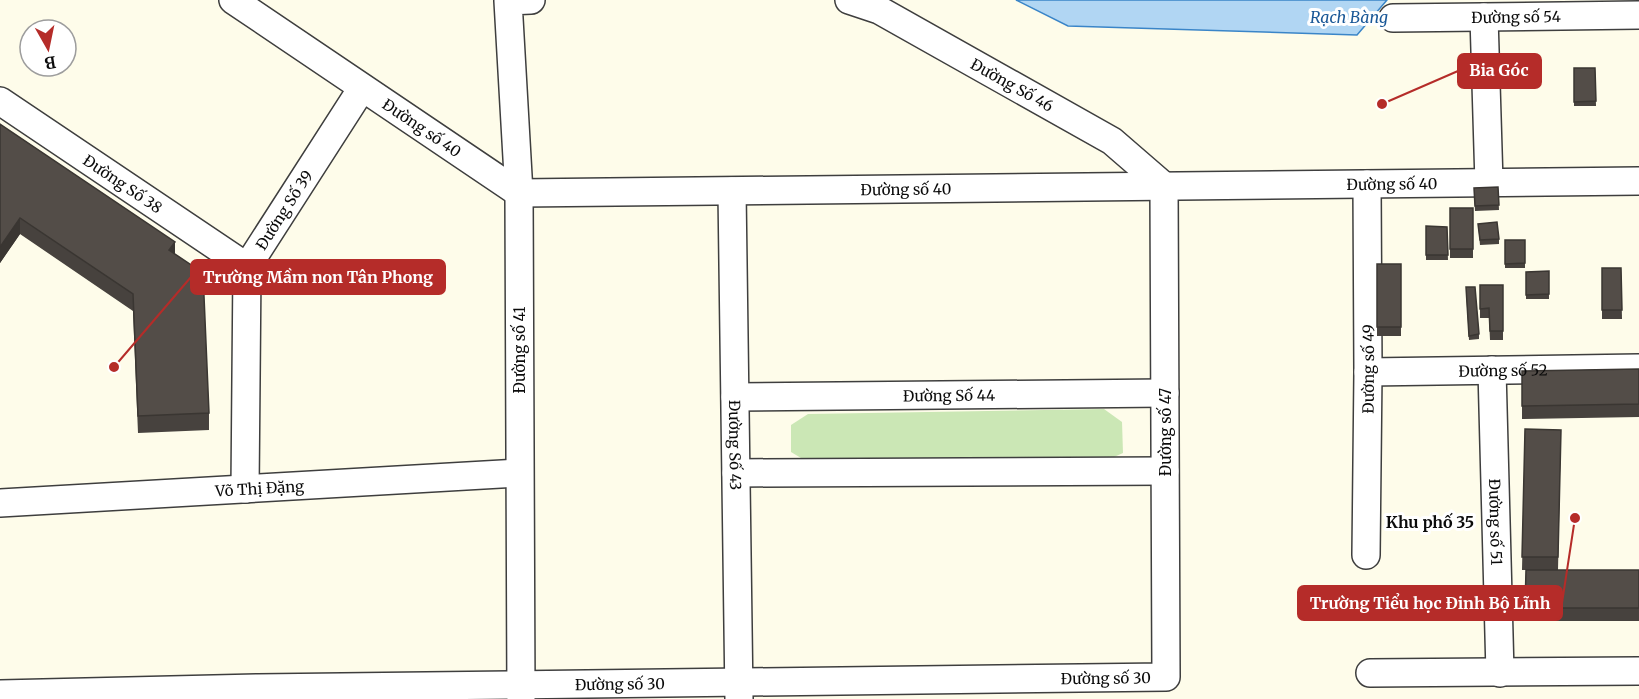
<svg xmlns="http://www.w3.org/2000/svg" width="1639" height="699" font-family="Merriweather,serif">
<rect width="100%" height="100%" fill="#fefcea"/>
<polygon fill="#cbe7b5" points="1104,409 1122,422 1123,453 1105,461 811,464 791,452 791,425 808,414"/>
<polygon fill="#b1d6f3" stroke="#3a85c8" stroke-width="1.5" points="1016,0 1387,0 1357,35 1068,26"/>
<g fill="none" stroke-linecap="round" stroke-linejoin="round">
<defs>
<g id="minor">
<path id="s1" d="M233 0 519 193 1639 181"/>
<polyline points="1484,17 1489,183"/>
<path id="s2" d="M1393 18 1639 15"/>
<path id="s3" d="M0 101 247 267"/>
<path id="s4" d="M732 191 739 699"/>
<path id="s5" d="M1492 370 1500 673"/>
<path id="s6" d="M1368 372 1639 368"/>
<path id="s7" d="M735 397 1165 393"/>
<polyline points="736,473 1165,471"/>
<path id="s8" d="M245 489 247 267 362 88"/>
<path id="s9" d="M0 503 519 473"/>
<path id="s10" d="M1366 555 1368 372 1367 184"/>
<polyline points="1370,673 1639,671"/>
<path id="s11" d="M0 694 258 688 1166 677 1164 186 1112 141 879 10 849 0"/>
<polyline points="521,699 519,193 508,1 531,0"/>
</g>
</defs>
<use href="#minor" stroke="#3e3e3e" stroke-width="30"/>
<use href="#minor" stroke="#fff" stroke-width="27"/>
</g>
<g fill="#47423e">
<polygon points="1574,68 1595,68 1596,106 1574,106"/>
<polygon points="0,124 175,254 209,413 209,430 138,433 133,311 20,234 0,263"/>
<polygon points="1498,187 1499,210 1475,211 1474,188"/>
<rect x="1450" y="208" width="23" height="50"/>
<polygon points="1478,224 1499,239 1499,244 1480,245"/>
<polygon points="1426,226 1447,227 1448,260 1426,260"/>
<rect x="1505" y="240" width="20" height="28"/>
<rect x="1377" y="264" width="24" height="72"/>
<polygon points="1602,268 1621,268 1622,319 1602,319"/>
<polygon points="1549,271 1549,299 1526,299 1526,272"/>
<polygon points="1480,285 1503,285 1503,340 1490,340 1489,318 1480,318"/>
<polygon points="1466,292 1479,334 1479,339 1469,340"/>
<polygon points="1639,369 1639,417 1522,419 1522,371"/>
<polygon points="1525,429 1561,430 1558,570 1639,570 1639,621 1525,621 1526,570 1540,570 1522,570"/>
</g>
<g fill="#3a3632">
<polygon points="20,218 20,234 0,263 0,247"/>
<polygon points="175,242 175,258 169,250"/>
</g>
<g fill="#534d48" stroke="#3a3632" stroke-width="1.5">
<polygon points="1574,68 1595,68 1596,101 1574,102"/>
<polygon points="0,124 175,242 169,250 203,273 209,413 138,416 133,294 20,218 0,247"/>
<polygon points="1498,187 1499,205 1475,206 1474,188"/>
<rect x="1450" y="208" width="23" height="41"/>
<polygon points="1497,222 1499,239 1480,240 1478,224"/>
<polygon points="1426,226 1447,227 1448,255 1426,255"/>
<polygon points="1505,240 1525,240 1525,263 1505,264"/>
<rect x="1377" y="264" width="24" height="63"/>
<polygon points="1602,268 1621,268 1622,310 1602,310"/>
<polygon points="1549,271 1549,294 1526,295 1526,272"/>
<polygon points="1480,285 1503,285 1503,331 1490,331 1489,308 1480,309"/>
<polygon points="1466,287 1475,287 1479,334 1469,336"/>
<polygon points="1639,369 1639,404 1522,406 1522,371"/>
<polygon points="1525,429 1561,430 1558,557 1522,557"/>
<polygon points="1526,570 1639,570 1639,608 1525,608"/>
</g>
<g text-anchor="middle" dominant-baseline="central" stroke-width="6" stroke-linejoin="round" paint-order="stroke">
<g font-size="15" fill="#0b0b0b" stroke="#fff">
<text stroke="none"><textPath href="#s2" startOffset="123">Đường số 54</textPath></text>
<text transform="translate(1012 85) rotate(29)">Đường Số 46</text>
<text stroke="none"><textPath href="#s1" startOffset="228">Đường số 40</textPath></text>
<text stroke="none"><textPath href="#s3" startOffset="148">Đường Số 38</textPath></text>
<text stroke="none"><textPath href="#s1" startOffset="1218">Đường số 40</textPath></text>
<text stroke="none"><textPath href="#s1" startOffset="732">Đường số 40</textPath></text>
<text stroke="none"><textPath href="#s8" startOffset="290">Đường Số 39</textPath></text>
<text transform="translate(519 350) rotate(-90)">Đường số 41</text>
<text stroke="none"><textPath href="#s10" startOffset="186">Đường số 49</textPath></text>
<text stroke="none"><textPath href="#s6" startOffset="135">Đường số 52</textPath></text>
<text stroke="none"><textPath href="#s7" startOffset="214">Đường Số 44</textPath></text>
<text transform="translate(1165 432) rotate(-90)">Đường số 47</text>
<text stroke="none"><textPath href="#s4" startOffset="254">Đường Số 43</textPath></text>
<text stroke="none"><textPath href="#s9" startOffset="260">Võ Thị Đặng</textPath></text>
<text stroke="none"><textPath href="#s5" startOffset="152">Đường số 51</textPath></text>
<text stroke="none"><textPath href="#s11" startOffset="1106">Đường số 30</textPath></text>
<text stroke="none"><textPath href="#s11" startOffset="620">Đường số 30</textPath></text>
</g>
<g font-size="16" font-style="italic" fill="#1a5897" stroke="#fff">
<text x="1349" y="17">Rạch Bàng</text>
</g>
<g font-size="16" font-weight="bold" fill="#0b0b0b" stroke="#fff">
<text x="1430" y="522">Khu phố 35</text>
</g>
</g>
<path fill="none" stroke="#b52c29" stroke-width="2" d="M1382 104L1458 71M114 367L191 277M1575 518L1562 603"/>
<g fill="#b52c29" stroke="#fff" stroke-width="2">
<circle cx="1382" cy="104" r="6"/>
<circle cx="114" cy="367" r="6"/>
<circle cx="1575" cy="518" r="6"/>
</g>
<g fill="#b52c29" stroke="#b52c29" stroke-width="2">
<rect x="1458" y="54" width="83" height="34" rx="6"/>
<rect x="191" y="260" width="254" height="34" rx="6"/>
<rect x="1298" y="586" width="264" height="34" rx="6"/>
</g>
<g font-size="16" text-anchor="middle" font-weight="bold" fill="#fff">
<text x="1499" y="76">Bia Góc</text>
<text x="318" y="283">Trường Mầm non Tân Phong</text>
<text x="1430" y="609">Trường Tiểu học Đinh Bộ Lĩnh</text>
</g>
<g transform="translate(48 48) rotate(171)"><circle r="28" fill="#ffffff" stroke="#9d9d9d" stroke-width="1.5"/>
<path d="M0-4.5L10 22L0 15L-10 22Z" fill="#b52c29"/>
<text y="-9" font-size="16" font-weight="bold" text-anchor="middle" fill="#0b0b0b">B</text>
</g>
</svg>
